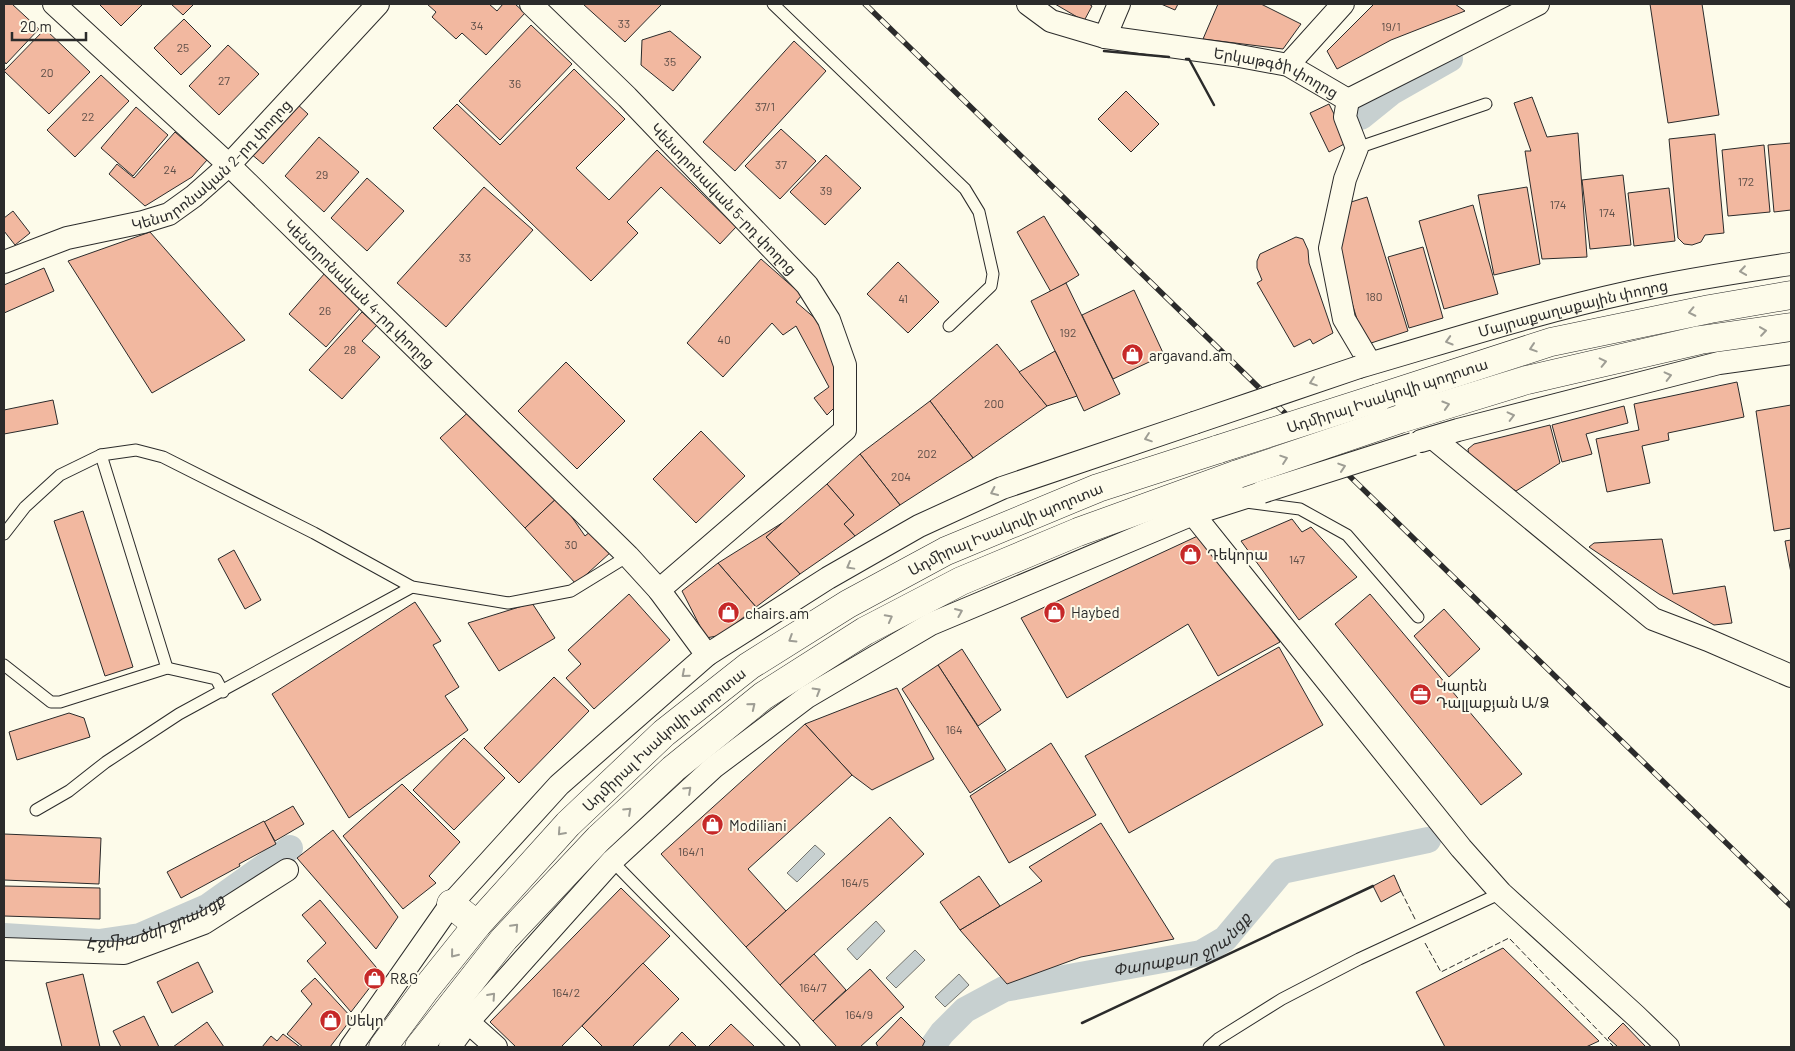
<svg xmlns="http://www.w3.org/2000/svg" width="1795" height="1051" font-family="Barlow,'Noto Sans Armenian',sans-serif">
<rect width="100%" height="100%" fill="#fdfbea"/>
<g fill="#c7d0d0" stroke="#74746e">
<polygon points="815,845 825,854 797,882 787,873"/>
<polygon points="876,921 885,931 857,960 847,949"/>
<polygon points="915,950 925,960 896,988 886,978"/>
<polygon points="959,974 969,985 945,1007 935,997"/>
</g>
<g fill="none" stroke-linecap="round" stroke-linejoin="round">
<g stroke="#c7d0d0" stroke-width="26">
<polyline points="1361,117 1392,92 1450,59"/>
<path id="s1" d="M4 936 99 942 140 936 207 907 290 848"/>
<path id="s2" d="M932 1047 942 1033 965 1010 1004 989 1201 953 1225 939 1282 871 1428 840"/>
</g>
</g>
<g fill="#f2b8a0" stroke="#2b2b2b">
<polygon points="4,4 12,4 39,29 6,64 4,61"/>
<polygon points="99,4 143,4 121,26"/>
<polygon points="171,4 194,4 183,15"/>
<polygon points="427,4 489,4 497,11 503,4 515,4 525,13 486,55 462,33 456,39 432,17 436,12"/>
<polygon points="583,4 662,4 625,42"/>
<polygon points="1055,4 1089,4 1092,6 1084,21"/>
<polygon points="1161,4 1178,4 1175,10"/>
<polygon points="1218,4 1261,4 1301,24 1283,49 1203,39"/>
<polygon points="1374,4 1455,4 1465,11 1391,40 1337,69 1327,51"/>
<polygon points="1650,4 1702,4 1719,115 1668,123"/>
<polygon points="184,19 211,46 181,75 154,48"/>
<polygon points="531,25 572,64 500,140 459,101"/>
<polygon points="45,29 90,72 49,114 4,71"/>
<polygon points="670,31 701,57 673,91 641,65 642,40"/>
<polygon points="794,41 826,71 735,171 703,142"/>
<polygon points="228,45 259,74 219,115 189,86"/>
<polygon points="574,69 625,119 576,168 609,200 657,150 736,227 720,244 661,187 627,222 638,233 591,281 433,128 457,104 500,145"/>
<polygon points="101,75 129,101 75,157 47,130"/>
<polygon points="1126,91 1159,124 1131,152 1098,119"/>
<polygon points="1532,97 1547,137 1578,133 1587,257 1542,259 1525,151 1531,151 1514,103"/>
<polygon points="296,103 308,114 263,164 250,153"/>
<polygon points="1329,104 1348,142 1329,152 1310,113"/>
<polygon points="136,107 168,135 133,176 101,148"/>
<polygon points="781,129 816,161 780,199 745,166"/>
<polygon points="175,132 207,160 192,177 145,206 109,174 117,164 134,178"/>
<polygon points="1715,134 1724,233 1705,235 1701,242 1692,245 1684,244 1678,238 1669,139"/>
<polygon points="319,137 359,172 324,212 285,176"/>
<polygon points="1791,143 1791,210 1774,212 1768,145"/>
<polygon points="1764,145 1770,212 1728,216 1722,150"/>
<polygon points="826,155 861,188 825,225 790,192"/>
<polygon points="1623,175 1631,245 1590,249 1582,180"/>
<polygon points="367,178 404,211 367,251 331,218"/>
<polygon points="484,187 533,230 446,327 397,283"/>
<polygon points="1527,187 1540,264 1494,275 1478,195"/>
<polygon points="1669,188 1675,241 1634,246 1628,193"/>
<polygon points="1367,197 1408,331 1365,345 1339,261 1348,203"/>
<polygon points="1473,205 1498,294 1444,309 1419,221"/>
<polygon points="13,211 30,233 15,245 4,231 4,218"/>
<polygon points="1044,216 1079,275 1051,292 1017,232"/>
<polygon points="150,232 245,340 152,393 68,261"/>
<polygon points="1296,237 1303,239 1308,250 1309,263 1333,333 1313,344 1310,339 1294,347 1257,283 1262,280 1257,268 1257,261 1260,254"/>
<polygon points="1423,247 1443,318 1409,328 1388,257"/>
<polygon points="761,259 802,295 796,302 817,320 836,359 837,405 827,415 814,398 829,387 796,326 783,335 772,323 723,377 687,343"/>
<polygon points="898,262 939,302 908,333 867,294"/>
<polygon points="44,268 54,291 4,313 4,285"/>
<polygon points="325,273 362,306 326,347 289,314"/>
<polygon points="1066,283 1120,394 1084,411 1031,301"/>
<polygon points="1134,290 1164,355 1113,379 1082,315"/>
<polygon points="362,312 377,325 362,341 380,357 342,399 309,370"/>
<polygon points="997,344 1047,406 973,458 930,401"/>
<polygon points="1055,351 1077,396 1047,406 1019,372"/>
<polygon points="566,362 625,421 577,469 518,411"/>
<polygon points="1737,382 1744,417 1668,433 1669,440 1642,446 1650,483 1607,492 1596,439 1639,430 1634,404"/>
<polygon points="53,400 58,424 4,434 4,410"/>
<polygon points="930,401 973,458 900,505 860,454"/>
<polygon points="1791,405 1791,528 1774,531 1756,411"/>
<polygon points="1624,406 1628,423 1586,434 1592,454 1562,462 1552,425"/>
<polygon points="474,407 558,497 525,528 440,438"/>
<polygon points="1550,425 1560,463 1516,491 1475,466 1469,456 1468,449 1474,444"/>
<polygon points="701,431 745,476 696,523 653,479"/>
<polygon points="860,454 900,505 855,536 844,524 854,515 827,484"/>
<polygon points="827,484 854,515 844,524 855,536 800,574 766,537"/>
<polygon points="558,497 585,536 591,531 611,552 576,584 525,528"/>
<polygon points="83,511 133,667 105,676 54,521"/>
<polygon points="1292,519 1302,532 1311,527 1357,577 1299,620 1241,541"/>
<polygon points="782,523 766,537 800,574 756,607 718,563"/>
<polygon points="1202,534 1280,642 1218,676 1188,624 1067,698 1021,618"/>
<polygon points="1662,539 1673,594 1725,586 1732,623 1714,625 1659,594 1589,547 1594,543"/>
<polygon points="1791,540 1791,573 1785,541"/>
<polygon points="234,550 261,600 245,609 218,559"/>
<polygon points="718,563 756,607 722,635 706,638 682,591"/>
<polygon points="629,594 670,640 594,709 566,678 581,664 568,650"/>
<polygon points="1370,594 1522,774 1481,805 1335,624"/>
<polygon points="415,602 441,641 433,645 459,687 445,696 468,730 349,818 272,694"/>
<polygon points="532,603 555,638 499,671 468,623"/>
<polygon points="1444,609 1480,649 1449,677 1414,636"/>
<polygon points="1279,647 1323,725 1129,833 1085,756"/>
<polygon points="962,649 1001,710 978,726 938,665"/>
<polygon points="938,665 1006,770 970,793 902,689"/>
<polygon points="554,677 589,711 519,783 484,748"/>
<polygon points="897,688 934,759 872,790 852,775 805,724"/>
<polygon points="69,713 84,718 90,737 17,760 9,732"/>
<polygon points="805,724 852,775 748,869 786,911 746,947 661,854"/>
<polygon points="464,738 505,778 454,830 413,790"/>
<polygon points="1051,743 1096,815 1009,863 970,796"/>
<polygon points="402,784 460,842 429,876 436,883 403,909 343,836"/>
<polygon points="293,806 304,824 275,841 264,822"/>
<polygon points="890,817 924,854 780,985 746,947"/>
<polygon points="264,821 276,844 239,864 240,866 181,898 167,872"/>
<polygon points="1101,823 1174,939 1081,957 1007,984 960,930 1042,881 1029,867"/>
<polygon points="333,830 398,917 376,949 297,858"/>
<polygon points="4,834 101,838 99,884 4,880"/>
<polygon points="1394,875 1401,891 1381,902 1373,886"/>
<polygon points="979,876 1000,906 960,930 940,902"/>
<polygon points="4,886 100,888 100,919 4,916"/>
<polygon points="621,888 670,936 561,1047 516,1047 490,1022"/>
<polygon points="320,900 381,973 351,1012 307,961 326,943 302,915"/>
<polygon points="1503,948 1599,1041 1586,1047 1445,1047 1416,992"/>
<polygon points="814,954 846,990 813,1021 780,985"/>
<polygon points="198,962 213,992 172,1013 157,982"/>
<polygon points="643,963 679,999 632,1047 603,1047 582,1026"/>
<polygon points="870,969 904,1007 860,1047 837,1047 813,1021"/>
<polygon points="83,974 100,1047 62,1047 46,983"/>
<polygon points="315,978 352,1018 330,1047 303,1047 287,1034 312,1004 301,991"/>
<polygon points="144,1016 159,1047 121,1047 113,1031"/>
<polygon points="901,1017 925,1041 922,1047 878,1047 876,1043"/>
<polygon points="207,1022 224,1047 173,1047"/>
<polygon points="1623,1023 1646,1047 1618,1047 1608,1038"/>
<polygon points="731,1024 755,1047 708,1047"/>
<polygon points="682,1032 697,1047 668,1047"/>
<polygon points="283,1034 300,1047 262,1047 271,1036 277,1041"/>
</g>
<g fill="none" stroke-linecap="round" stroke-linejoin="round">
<defs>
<g id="service">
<polyline points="773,4 965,189 979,212 993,274 991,286 949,326"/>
<polyline points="1357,148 1486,104"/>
<polyline points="101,455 167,668"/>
<polyline points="1246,502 1300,509 1347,535 1418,617"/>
<polyline points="4,534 25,507 60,475 101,455 136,450 163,457 314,533 412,587 508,603 571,591 628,556"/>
<polyline points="4,665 51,702 60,702 167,668 216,679 223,692"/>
<polyline points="36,810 69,791 106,762 179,714 412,587"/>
<polyline points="612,861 794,1047"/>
<polyline points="1209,1047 1218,1039 1282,999 1359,959 1501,893"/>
</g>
<g id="minor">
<path id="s3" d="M54 4 229 165 628 556 659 590 707 655"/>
<path id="s4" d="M531 4 627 97 807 285 829 320 845 365V430L659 590"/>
<path id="s5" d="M1028 4 1051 21 1105 37 1234 55 1288 65 1348 100"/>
<polyline points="1105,37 1119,4"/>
<polyline points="1288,65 1343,4"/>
<polyline points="1348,100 1345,117 1357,148 1345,179 1330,248 1344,319 1370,363"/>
<polyline points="1348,100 1538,4"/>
<path id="s6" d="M4 262 67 238 143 222 169 214 194 196 229 165 378 4"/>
<path id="s7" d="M1359 367C1449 341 1539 312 1630 292 1684 280 1737 272 1791 264"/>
<polyline points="1433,438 1653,619 1708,640 1791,676"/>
<polyline points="1421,441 1458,430 1719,363 1791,353"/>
<polyline points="1193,514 1461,848 1501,893 1636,1016 1668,1047"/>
<polyline points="4,949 124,953 204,923 287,870"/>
<polyline points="468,1022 496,1047"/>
<polyline points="351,1047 451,904 559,785 707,655 828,578 919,526 1002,488 1194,423"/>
<polyline points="450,1047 468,1022 612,861 714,767 807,697 931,624 1193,514 1262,492"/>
</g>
<g id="trunk">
<polyline points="1378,398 1551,342 1710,309 1791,295"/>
<polyline points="1400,419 1527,380 1700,340 1791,327"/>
<polyline points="451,904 477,925"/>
<path id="s8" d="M383 1047 425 990 477 925 568 824 664 733 749 666 848 604 946 551 1098 488 1219 449"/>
<polyline points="419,1047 504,939 599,838 673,769 763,696 865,631 961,581 1078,532 1238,474"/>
</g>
</defs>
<use href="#service" stroke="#2b2b2b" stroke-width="13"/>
<use href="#minor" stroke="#2b2b2b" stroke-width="24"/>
<use href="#trunk" stroke="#2b2b2b" stroke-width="29"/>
<use href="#service" stroke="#fdfbea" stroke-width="11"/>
<use href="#minor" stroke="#fdfbea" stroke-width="22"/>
<use href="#trunk" stroke="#fdfbea" stroke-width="28"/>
<defs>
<polyline id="rail" points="865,4 1791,906"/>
</defs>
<use href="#rail" stroke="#2b2b2b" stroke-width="5.5"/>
<use href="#rail" stroke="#fdfbea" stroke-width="4" stroke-dasharray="11" stroke-linecap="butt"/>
<defs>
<g id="minor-bridge">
<polyline points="1194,423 1359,367"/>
<polyline points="1262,492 1413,444"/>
</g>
<g id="trunk-bridge">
<polyline points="1219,449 1378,398"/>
<polyline points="1238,474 1400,419"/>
</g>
</defs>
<use href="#minor-bridge" stroke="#2b2b2b" stroke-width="24" stroke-linecap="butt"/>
<use href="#trunk-bridge" stroke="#2b2b2b" stroke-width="29" stroke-linecap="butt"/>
<use href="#minor-bridge" stroke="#fdfbea" stroke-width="22"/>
<use href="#trunk-bridge" stroke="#fdfbea" stroke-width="28"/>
<g stroke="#2b2b2b" stroke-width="1" stroke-dasharray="6 2.5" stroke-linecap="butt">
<polyline points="1401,891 1416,921"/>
<polyline points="1425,943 1441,972 1509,938 1614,1047"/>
</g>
<g stroke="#2b2b2b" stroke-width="2.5">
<polyline points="1104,51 1169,57"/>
<polyline points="1186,59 1189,59 1214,105"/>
<polyline points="1082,1023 1373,886"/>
</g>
</g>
<defs><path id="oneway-chevron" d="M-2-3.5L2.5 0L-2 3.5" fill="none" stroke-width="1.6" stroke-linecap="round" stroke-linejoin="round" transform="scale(1.25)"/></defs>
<g stroke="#9e9d94">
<use href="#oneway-chevron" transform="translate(1743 271) rotate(172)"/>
<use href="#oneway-chevron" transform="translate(1692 312) rotate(168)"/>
<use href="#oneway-chevron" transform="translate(1763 331) rotate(-8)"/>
<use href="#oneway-chevron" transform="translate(1449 341) rotate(164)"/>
<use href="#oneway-chevron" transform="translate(1533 348) rotate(162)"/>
<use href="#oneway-chevron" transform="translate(1603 362) rotate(-13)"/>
<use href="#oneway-chevron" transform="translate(1668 376) rotate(-14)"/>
<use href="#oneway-chevron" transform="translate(1313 382) rotate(161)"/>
<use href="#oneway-chevron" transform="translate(1446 405) rotate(-17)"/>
<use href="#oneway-chevron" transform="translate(1511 416) rotate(-14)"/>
<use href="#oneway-chevron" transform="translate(1148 438) rotate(161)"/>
<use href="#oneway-chevron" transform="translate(1284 459) rotate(-19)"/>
<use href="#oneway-chevron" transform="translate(1342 467) rotate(-18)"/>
<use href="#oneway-chevron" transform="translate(994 492) rotate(155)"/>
<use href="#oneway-chevron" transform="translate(850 566) rotate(151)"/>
<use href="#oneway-chevron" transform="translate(959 612) rotate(-23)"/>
<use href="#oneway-chevron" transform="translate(889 618) rotate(-28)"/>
<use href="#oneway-chevron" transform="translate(792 639) rotate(148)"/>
<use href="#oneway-chevron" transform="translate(685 674) rotate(139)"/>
<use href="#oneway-chevron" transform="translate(817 691) rotate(-31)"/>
<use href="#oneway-chevron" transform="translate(752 706) rotate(-39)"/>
<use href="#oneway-chevron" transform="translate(688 790) rotate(-43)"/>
<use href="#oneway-chevron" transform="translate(628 811) rotate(-43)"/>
<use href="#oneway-chevron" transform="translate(561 832) rotate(132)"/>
<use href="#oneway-chevron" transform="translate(515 927) rotate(-47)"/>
<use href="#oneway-chevron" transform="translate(454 954) rotate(129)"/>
<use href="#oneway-chevron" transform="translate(492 996) rotate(-48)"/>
</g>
<defs>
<symbol id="shop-disc" viewBox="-11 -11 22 22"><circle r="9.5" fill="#c62828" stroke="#fdfbea"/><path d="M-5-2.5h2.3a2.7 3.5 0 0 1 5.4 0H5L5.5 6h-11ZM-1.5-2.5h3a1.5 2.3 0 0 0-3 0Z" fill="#fff"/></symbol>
<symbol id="office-disc" viewBox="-11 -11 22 22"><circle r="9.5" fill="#c62828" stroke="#fdfbea"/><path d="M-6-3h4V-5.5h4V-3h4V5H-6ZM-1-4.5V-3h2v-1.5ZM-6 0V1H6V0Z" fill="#fff"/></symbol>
</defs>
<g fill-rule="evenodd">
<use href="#shop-disc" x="1120" y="342" width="25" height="25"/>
<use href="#shop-disc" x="1178" y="542" width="25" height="25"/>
<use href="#shop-disc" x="1042" y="600" width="25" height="25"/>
<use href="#shop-disc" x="716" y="600" width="25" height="25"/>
<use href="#office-disc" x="1408" y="682" width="25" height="25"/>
<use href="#shop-disc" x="700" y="812" width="25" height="25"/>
<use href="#shop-disc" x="362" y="966" width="25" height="25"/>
<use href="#shop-disc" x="318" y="1008" width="25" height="25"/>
</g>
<g text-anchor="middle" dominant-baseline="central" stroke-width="4" stroke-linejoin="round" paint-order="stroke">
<g font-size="12" fill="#5d4e48">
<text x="624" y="23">33</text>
<text x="477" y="25">34</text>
<text x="1391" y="26">19/1</text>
<text x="183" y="47">25</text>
<text x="670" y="61">35</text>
<text x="47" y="72">20</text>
<text x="224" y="80">27</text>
<text x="515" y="83">36</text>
<text x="765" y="106">37/1</text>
<text x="88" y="116">22</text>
<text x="781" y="164">37</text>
<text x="170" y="169">24</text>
<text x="322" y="174">29</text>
<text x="1746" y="181">172</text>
<text x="826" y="190">39</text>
<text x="1558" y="204">174</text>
<text x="1607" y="212">174</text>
<text x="465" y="257">33</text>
<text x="1374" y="296">180</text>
<text x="903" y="298">41</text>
<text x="325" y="310">26</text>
<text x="1068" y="332">192</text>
<text x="724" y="339">40</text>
<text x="350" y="349">28</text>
<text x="994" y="403">200</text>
<text x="927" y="453">202</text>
<text x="901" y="476">204</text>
<text x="571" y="544">30</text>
<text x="1297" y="559">147</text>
<text x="954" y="729">164</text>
<text x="691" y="851">164/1</text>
<text x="855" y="882">164/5</text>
<text x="813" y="987">164/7</text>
<text x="566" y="992">164/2</text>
<text x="859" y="1014">164/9</text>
</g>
<g font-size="15" fill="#2b2b2b" stroke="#fdfbea">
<text stroke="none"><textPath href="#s5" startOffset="261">Երկաթգծի փողոց</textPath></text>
<text stroke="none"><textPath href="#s6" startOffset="235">Կենտրոնական 2-րդ փողոց</textPath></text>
<text stroke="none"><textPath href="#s4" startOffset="274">Կենտրոնական 5-րդ փողոց</textPath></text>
<text stroke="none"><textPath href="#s3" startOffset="421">Կենտրոնական 4-րդ փողոց</textPath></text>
<text stroke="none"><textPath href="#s7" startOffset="222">Մայրաքաղաքային փողոց</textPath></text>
<text transform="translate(1387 395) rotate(-18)">Ադմիրալ Իսակովի պողոտա</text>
<text stroke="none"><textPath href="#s8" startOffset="822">Ադմիրալ Իսակովի պողոտա</textPath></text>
<text stroke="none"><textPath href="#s8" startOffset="418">Ադմիրալ Իսակովի պողոտա</textPath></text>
</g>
<g font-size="15" fill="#2b2b2b" stroke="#fdfbea" text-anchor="start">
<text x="1149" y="355">argavand.am</text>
<text x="1207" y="554">Դեկորա</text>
<text x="1071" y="612">Haybed</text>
<text x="745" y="613">chairs.am</text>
<text x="1436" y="685">Կարեն<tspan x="1436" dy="17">Դալլաքյան Ա/Ձ</tspan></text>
<text x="729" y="825">Modiliani</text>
<text x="390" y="978">R&amp;G</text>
<text x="346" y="1020">Սեկո</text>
</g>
<g font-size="16" font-style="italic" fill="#2b2b2b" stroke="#fdfbea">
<text stroke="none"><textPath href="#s1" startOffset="155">Էջմիածնի ջրանցք</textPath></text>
<text stroke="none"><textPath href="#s2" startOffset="280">Փարաքար ջրանցք</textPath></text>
</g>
</g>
<rect width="1795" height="1051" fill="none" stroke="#2b2b2b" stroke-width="10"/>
<path d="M12 32v8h74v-8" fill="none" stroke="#2b2b2b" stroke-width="2.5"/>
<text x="20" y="32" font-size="15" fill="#2b2b2b" stroke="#fdfbea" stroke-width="4" paint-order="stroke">20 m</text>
</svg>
